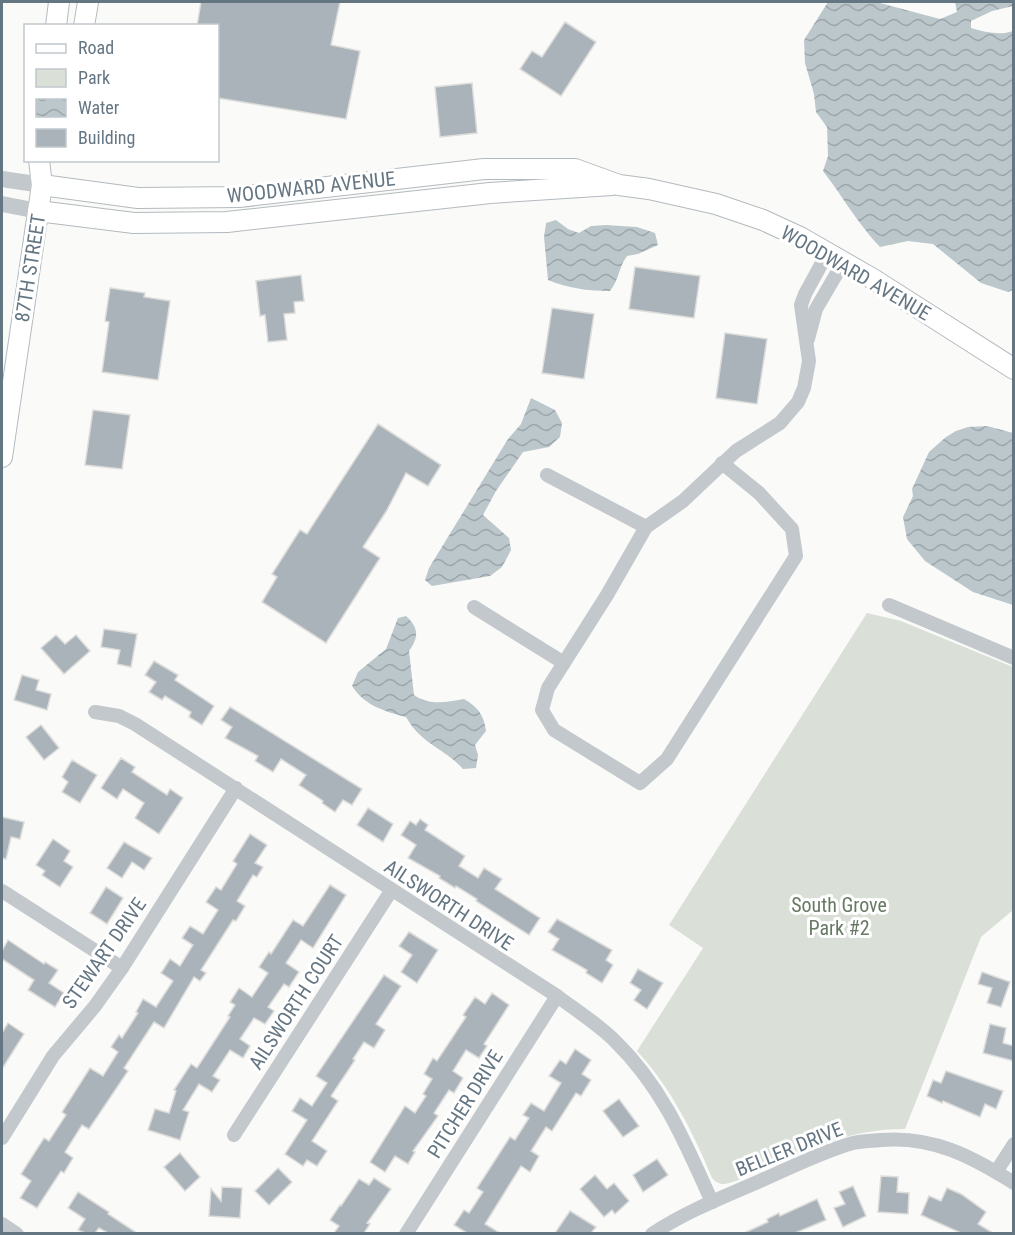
<svg xmlns="http://www.w3.org/2000/svg" width="1015" height="1235" font-family="'Roboto Condensed',sans-serif">
<defs>
<pattern id="water-waves" width="16" height="10" patternUnits="userSpaceOnUse" patternTransform="scale(1.5)"><rect width="16" height="10" fill="#bbc7cb"/><path d="M0 5q4-4 8 0t8 0" fill="none" stroke="#9ca6aa"/></pattern>
</defs>
<rect width="100%" height="100%" fill="#fafaf8"/>
<path fill="#dadfd7" d="M867 613 901 621 1013 667V910L981 937 905 1129C842 1129 792 1156 736 1181 726 1184 720 1187 712 1178 693 1132 671 1088 637 1051L703 948 669 925Z"/>
<g fill="url(#water-waves)">
<path d="M828 2H876L940 19 957 12 955 2H1013V6L992 11 971 21V28C985 32 1000 36 1013 31V290L1008 292 981 283 933 244 908 241 880 247C858 224 843 197 823 171L828 156 827 127 816 112 814 94 805 63 804 40Z"/>
<path d="M556 220 568 229 579 233 591 226 606 225 637 227 655 233 658 245 638 254 627 256C618 268 620 278 610 291 590 291 566 288 548 280L544 237 546 223Z"/>
<polygon points="531,398 555,410 562,423 560,437 549,447 523,452 496,491 483,515 509,538 511,550 502,567 490,576 432,586 425,580 429,568 508,439 521,424"/>
<polygon points="987,426 1013,433 1013,605 973,592 925,561 907,539 903,517 913,496 912,489 929,452 946,437 956,431 968,427"/>
<path d="M406 616C419 628 419 637 409 651L414 695C430 706 446 702 464 699 478 707 484 715 486 731L475 745 478 755 476 768 463 769C443 747 422 745 406 717 384 711 365 706 352 686L358 672 386 649 398 618Z"/>
</g>
<g fill="#aab3b9" stroke="#dcdcda" stroke-width="1.5">
<polygon points="201,2 340,2 331,45 360,51 346,119 218,98 218,26 197,26"/>
<polygon points="565,22 596,42 561,96 520,69 532,51 542,57"/>
<polygon points="472,83 477,133 440,137 435,87"/>
<polygon points="635,267 700,276 694,318 629,309"/>
<polygon points="301,275 304,301 294,302 295,313 284,314 287,340 268,342 265,315 260,316 256,281"/>
<polygon points="110,288 145,293 144,297 170,301 158,380 102,372 109,322 105,321"/>
<polygon points="552,308 594,314 584,379 542,373"/>
<polygon points="725,333 767,339 757,404 716,398"/>
<polygon points="93,410 130,415 122,469 85,465"/>
<polygon points="378,424 441,465 428,486 406,473 387,510 363,547 380,558 326,643 262,602 277,577 272,574 300,530 307,534"/>
<polygon points="104,629 137,634 131,667 117,664 120,650 101,647"/>
<polygon points="56,635 65,644 76,635 90,651 64,674 41,648"/>
<polygon points="154,661 178,675 175,680 214,706 202,725 189,717 191,712 165,696 162,700 149,692 156,682 145,675"/>
<polygon points="22,675 39,680 36,690 51,694 47,710 14,700"/>
<polygon points="230,707 362,789 352,805 343,800 335,812 322,803 323,801 299,785 306,775 281,759 273,772 255,761 258,756 225,738 232,727 221,720"/>
<polygon points="41,725 59,748 44,760 26,737"/>
<polygon points="121,758 135,767 132,772 167,795 170,789 183,798 159,834 135,818 144,803 123,789 117,799 101,788"/>
<polygon points="72,760 97,775 80,803 62,792 68,782 62,777"/>
<polygon points="368,808 393,824 383,842 357,825"/>
<polygon points="2,817 24,822 20,839 11,837 6,859 2,858"/>
<polygon points="420,819 428,825 425,830 465,856 459,866 478,878 484,868 502,879 495,889 540,918 529,935 476,901 477,899 456,886 455,888 439,878 440,876 408,858 416,845 401,835 410,821 416,825"/>
<polygon points="250,834 267,845 255,863 263,867 257,877 253,875 237,901 245,906 236,921 233,920 201,970 206,973 200,981 194,977 164,1028 154,1022 124,1068 128,1071 89,1129 82,1125 65,1152 73,1158 64,1173 61,1171 37,1208 20,1198 31,1181 21,1174 44,1138 49,1141 66,1115 62,1112 90,1068 103,1076 118,1052 111,1047 119,1035 122,1038 138,1013 136,1012 143,999 156,1007 173,981 161,973 170,959 180,966 193,945 182,938 190,926 203,934 218,910 206,902 216,887 221,890 237,864 233,861"/>
<polygon points="53,839 70,851 64,861 73,867 60,887 42,875 45,871 36,865"/>
<polygon points="124,842 152,858 144,870 132,862 122,878 107,868"/>
<polygon points="330,885 346,895 313,948 301,940 286,963 299,972 289,987 284,984 268,1007 274,1011 265,1024 254,1018 240,1039 250,1046 243,1058 230,1050 213,1076 220,1080 212,1092 199,1084 183,1110 189,1112 180,1140 148,1130 155,1109 169,1113 176,1091 174,1090 191,1064 197,1068 230,1017 228,1016 235,1005 230,1002 239,988 252,997 268,973 259,967 269,952 271,954 293,920 303,926"/>
<polygon points="106,887 123,898 107,924 90,913"/>
<polygon points="557,919 612,950 606,960 613,965 602,983 586,973 587,970 552,950 559,939 548,932"/>
<polygon points="409,932 438,950 417,983 401,972 412,955 399,946"/>
<polygon points="8,940 44,964 45,962 58,970 49,983 64,993 55,1007 28,990 34,980 2,959 2,951"/>
<polygon points="638,969 663,983 647,1009 634,1000 641,990 630,983"/>
<polygon points="982,972 1010,982 1001,1007 987,1003 992,988 978,984"/>
<polygon points="384,975 401,986 376,1024 385,1030 374,1048 364,1042 353,1059 355,1060 331,1096 338,1101 312,1141 327,1151 317,1166 307,1160 303,1166 285,1154 307,1120 292,1111 300,1098 312,1106 327,1083 316,1076"/>
<polygon points="492,993 509,1005 484,1044 487,1046 479,1058 466,1050 453,1071 463,1078 454,1093 449,1090 434,1113 438,1116 413,1151 415,1152 408,1164 395,1156 385,1172 370,1162 405,1106 415,1113 426,1096 423,1094 432,1079 424,1074 433,1058 437,1061 466,1017 463,1015 475,997 485,1004"/>
<polygon points="8,1023 24,1034 2,1069 2,1033"/>
<polygon points="990,1024 1006,1028 1003,1043 1014,1046 1014,1061 983,1053"/>
<polygon points="575,1049 591,1060 582,1074 591,1080 581,1096 576,1093 552,1131 546,1127 531,1151 539,1156 530,1172 521,1166 485,1224 500,1233 467,1233 454,1225 464,1210 469,1213 483,1192 477,1188 510,1137 515,1140 529,1118 523,1115 531,1103 544,1111 561,1083 549,1076 560,1060 566,1064"/>
<polygon points="946,1071 1003,1091 996,1109 985,1104 980,1117 943,1101 942,1103 927,1096 933,1080 941,1083"/>
<polygon points="619,1099 639,1126 623,1137 603,1111"/>
<polygon points="180,1153 200,1177 185,1191 164,1167"/>
<polygon points="657,1159 668,1175 643,1192 633,1175"/>
<polygon points="278,1168 292,1182 269,1205 255,1191"/>
<polygon points="595,1175 607,1189 614,1183 629,1201 615,1214 612,1210 604,1217 580,1189"/>
<polygon points="881,1176 898,1177 897,1192 909,1193 908,1214 878,1212"/>
<polygon points="374,1178 391,1189 367,1223 370,1224 364,1233 334,1233 339,1226 330,1220 340,1205 341,1206 359,1179 369,1185"/>
<polygon points="853,1186 866,1216 843,1227 834,1208 845,1204 839,1192"/>
<polygon points="222,1187 242,1188 240,1218 209,1216 211,1189 221,1201"/>
<polygon points="947,1188 961,1194 986,1212 978,1224 993,1233 961,1233 921,1215 929,1196 941,1201"/>
<polygon points="78,1192 109,1212 108,1214 137,1233 108,1233 99,1228 95,1233 85,1233 78,1230 85,1219 68,1208"/>
<polygon points="817,1199 826,1220 795,1233 744,1233 768,1222 767,1219 779,1213 780,1216"/>
<polygon points="570,1211 596,1227 591,1233 555,1233"/>
</g>
<g fill="none" stroke-linecap="round" stroke-linejoin="round">
<defs>
<g id="secondary">
<polyline points="56,26 59,2"/>
<polyline points="84,26 88,2"/>
<polyline points="42,185 138,198 239,197 484,169 575,169 619,185 649,189 716,204 763,220 800,237 873,279 1014,369"/>
<polyline points="38,211 134,223 227,222 490,193 612,185"/>
<polyline points="2,457 42,185 39,160"/>
</g>
</defs>
<use href="#secondary" stroke="#b3babf" stroke-width="22"/>
<g stroke="#c3c8cc" stroke-width="14">
<polyline points="808,339 816,309 844,261"/>
<polyline points="722,463 759,493 792,529 796,556 667,759 640,783 554,730 542,710 548,688 607,595 646,527 683,501 736,451 780,423 798,402 804,388 809,361 801,305 805,294 828,252"/>
<polyline points="547,475 646,527"/>
<polyline points="889,605 1014,658"/>
<polyline points="474,607 564,663"/>
<path d="M95 712 119 716 135 724 557 996C577 1011 598 1024 615 1041 663 1088 685 1142 712 1202"/>
<polyline points="2,891 122,968"/>
<polyline points="234,1135 391,891"/>
<polyline points="2,1138 53,1056 95,1006 122,968 236,788"/>
<polyline points="996,1172 1014,1144"/>
<polyline points="2,1224 17,1234"/>
<polyline points="406,1234 557,996"/>
<path d="M652 1234C685 1212 723 1197 760 1181 790 1168 821 1152 853 1143 862 1141 872 1141 881 1140 933 1136 971 1156 1014 1183"/>
</g>
<g stroke="#c3c8cc" stroke-width="16">
<polyline points="2,179 42,185"/>
<polyline points="2,204 38,211"/>
</g>
<use href="#secondary" stroke="#fff" stroke-width="20"/>
</g>
<g text-anchor="middle" dominant-baseline="central" stroke-width="6" stroke-linejoin="round" paint-order="stroke">
<g font-size="20" fill="#657683" stroke="#fff">
<text transform="translate(311 187) rotate(-6)">WOODWARD AVENUE</text>
<text transform="translate(30 268) rotate(-81)">87TH STREET</text>
<text transform="translate(856 273) rotate(30)">WOODWARD AVENUE</text>
<text transform="translate(449 905) rotate(33)">AILSWORTH DRIVE</text>
<text transform="translate(104 953) rotate(-55)">STEWART DRIVE</text>
<text transform="translate(296 1002) rotate(-57)">AILSWORTH COURT</text>
<text transform="translate(465 1104) rotate(-58)">PITCHER DRIVE</text>
<text transform="translate(789 1149) rotate(-22)">BELLER DRIVE</text>
</g>
<g font-size="20" fill="#687a64" stroke="#fff">
<text x="839" y="905">South Grove<tspan x="839" dy="23">Park #2</tspan></text>
</g>
</g>
<rect width="1015" height="1235" fill="none" stroke="#657683" stroke-width="6"/>
<rect x="24" y="24" width="195" height="138" fill="#ffffff" stroke="#c1c8cd" stroke-width="1.5"/>
<rect x="36" y="44" width="30" height="9" fill="#ffffff" stroke="#c1c8cd" stroke-width="1.5"/>
<text x="78" y="54" font-size="18" fill="#657683">Road</text>
<rect x="36" y="69" width="30" height="18" fill="#dadfd7" stroke="#c1c8cd" stroke-width="1.5"/>
<text x="78" y="84" font-size="18" fill="#657683">Park</text>
<rect x="36" y="99" width="30" height="18" fill="url(#water-waves)" stroke="#c1c8cd" stroke-width="1.5"/>
<text x="78" y="114" font-size="18" fill="#657683">Water</text>
<rect x="36" y="129" width="30" height="18" fill="#aab3b9" stroke="#c1c8cd" stroke-width="1.5"/>
<text x="78" y="144" font-size="18" fill="#657683">Building</text>
</svg>
